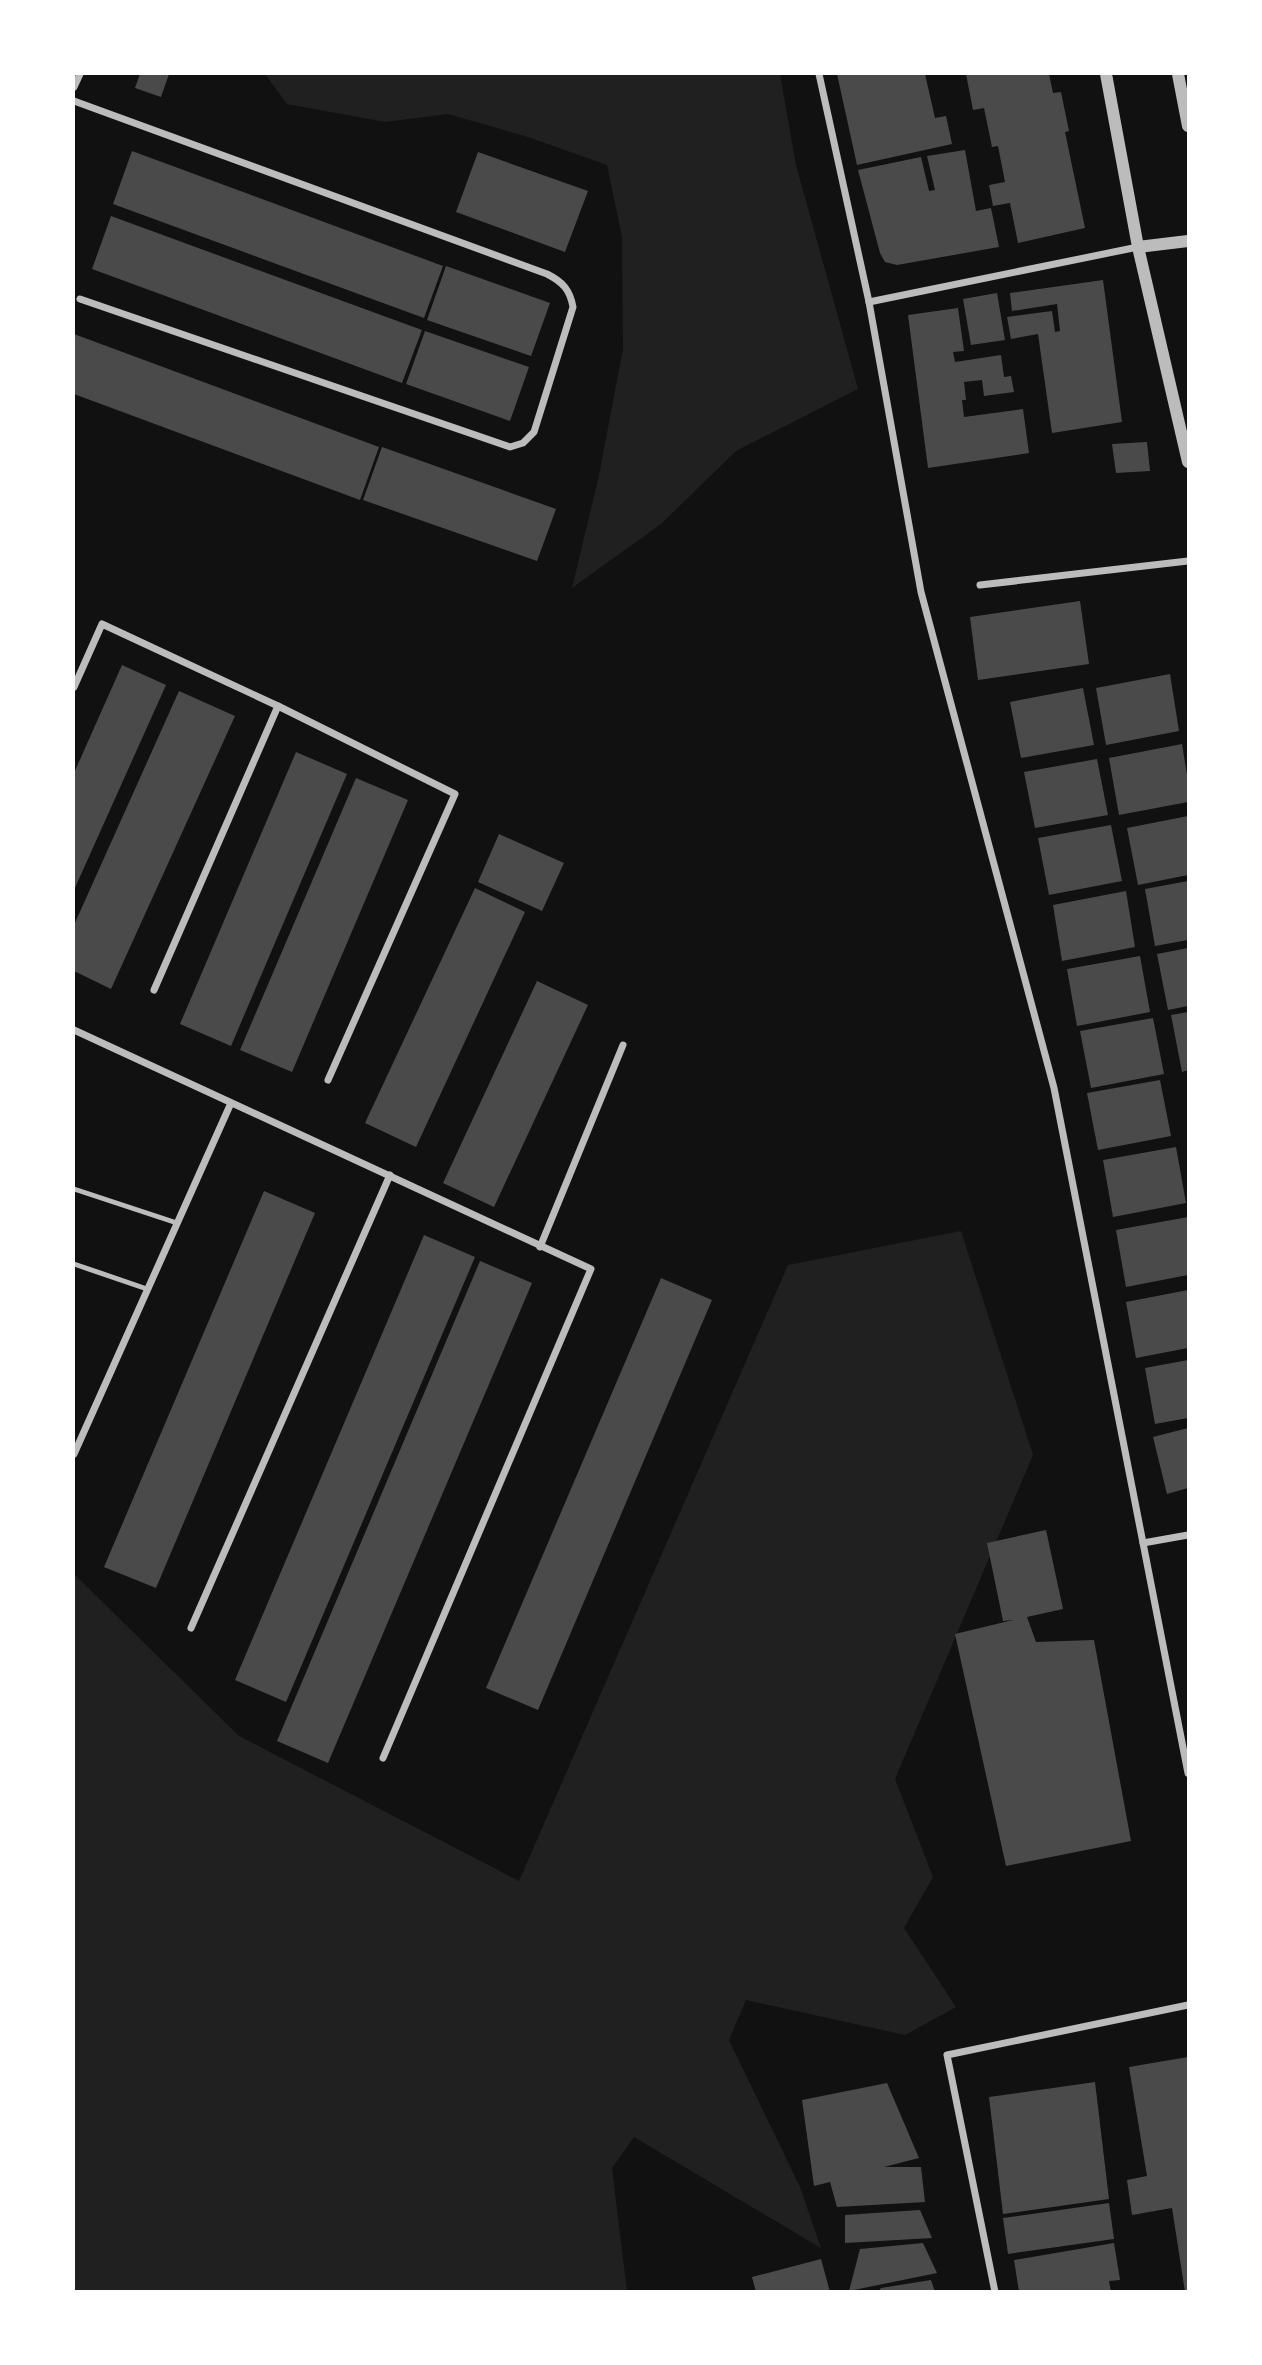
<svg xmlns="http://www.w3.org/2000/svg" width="1262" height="2365" font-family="Raleway,sans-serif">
<rect width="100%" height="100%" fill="#111"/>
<g fill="#202020">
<polygon points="265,74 780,74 796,165 858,389 736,451 661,524 572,588 598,480 623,349 622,237 607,165 525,136 448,114 385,122 287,104"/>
<polygon points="961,1231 1033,1455 895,1779 933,1877 904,1928 956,2007 905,2035 746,2000 729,2040 800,2187 821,2248 634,2137 612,2168 627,2291 74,2291 74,1574 239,1736 519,1881 788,1265"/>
</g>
<g fill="#4a4a4a">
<polygon points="140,74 169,74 161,97 135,88"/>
<polygon points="837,74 925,74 935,118 946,116 952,144 857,165"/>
<polygon points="966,74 1049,74 1053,93 1061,92 1069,131 1065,132 1085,228 1018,243 1010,203 993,206 989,185 1005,182 998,146 992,147 984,108 973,110"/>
<polygon points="965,150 976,211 991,208 999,247 897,265 885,262 880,253 858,170 921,157 929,191 935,190 927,156"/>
<polygon points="132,151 443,266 424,318 113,204"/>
<polygon points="478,152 588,191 565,252 456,212"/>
<polygon points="111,216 422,330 402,383 92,269"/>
<polygon points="446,266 550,303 531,356 427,320"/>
<polygon points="1103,280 1122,422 1052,433 1038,334 1011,339 1007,317 1052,311 1055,332 1060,331 1057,304 1012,311 1010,293"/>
<polygon points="997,293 1005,340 971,345 963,299"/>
<polygon points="958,308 964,351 953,352 955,362 1001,355 1004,377 1011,376 1014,392 984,396 982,380 964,382 966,400 962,400 964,417 1023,409 1029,453 928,468 908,315"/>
<polygon points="425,331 529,367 510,421 406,384"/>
<polygon points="74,334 379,447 360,500 74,394"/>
<polygon points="1147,442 1150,471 1116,473 1112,444"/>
<polygon points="382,447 556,509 537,561 363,500"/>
<polygon points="1080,601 1089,664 978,680 970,617"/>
<polygon points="122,665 166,685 74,890 74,773"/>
<polygon points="1170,674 1179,731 1106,745 1096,688"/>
<polygon points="1083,688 1094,745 1021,758 1010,702"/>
<polygon points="179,691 235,716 111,989 74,971 74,925"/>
<polygon points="1182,744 1188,781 1188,802 1119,815 1109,758"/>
<polygon points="296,752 347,774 231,1046 180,1024"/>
<polygon points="1097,759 1108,815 1035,828 1024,772"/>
<polygon points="356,778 408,800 292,1072 240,1050"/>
<polygon points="1188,816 1188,875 1138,885 1127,828"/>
<polygon points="1111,825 1122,881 1049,895 1038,838"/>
<polygon points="499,834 564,863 542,911 478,882"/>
<polygon points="1188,881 1188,940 1155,946 1145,889"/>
<polygon points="475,888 525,912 416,1147 365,1123"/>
<polygon points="1126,891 1135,947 1062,961 1053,905"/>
<polygon points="1188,948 1188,1006 1168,1010 1157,954"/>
<polygon points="1140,956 1150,1012 1077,1026 1067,969"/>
<polygon points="537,981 588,1005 494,1207 443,1183"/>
<polygon points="1188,1012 1188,1070 1182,1072 1171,1015"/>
<polygon points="1153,1018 1164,1074 1091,1088 1080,1031"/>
<polygon points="1160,1080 1171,1136 1098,1150 1087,1093"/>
<polygon points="1176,1147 1186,1203 1113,1217 1103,1160"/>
<polygon points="264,1191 315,1213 156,1588 104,1567"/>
<polygon points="1188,1217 1188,1275 1126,1287 1116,1230"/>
<polygon points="424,1235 475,1257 286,1702 235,1680"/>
<polygon points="480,1261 532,1283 328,1763 277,1741"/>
<polygon points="661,1278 712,1300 538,1710 486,1688"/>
<polygon points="1188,1290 1188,1348 1136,1358 1126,1302"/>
<polygon points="1188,1360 1188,1418 1155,1424 1145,1368"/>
<polygon points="1188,1428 1188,1488 1167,1494 1153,1437"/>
<polygon points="1046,1530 1063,1609 1027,1617 1036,1642 1094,1640 1131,1841 1006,1866 955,1634 1013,1620 1003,1621 987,1543"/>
<polygon points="1188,2057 1188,2292 1185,2292 1172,2208 1132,2215 1127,2180 1147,2176 1129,2067"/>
<polygon points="1095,2082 1109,2199 1003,2214 989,2097"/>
<polygon points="887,2083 919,2158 884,2167 921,2167 925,2202 837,2207 830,2182 814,2186 802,2100"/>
<polygon points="1109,2203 1114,2239 1008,2254 1003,2218"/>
<polygon points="920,2210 932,2238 845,2243 845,2215"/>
<polygon points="923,2243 937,2273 849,2291 860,2249"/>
<polygon points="1114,2243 1120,2280 1109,2281 1111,2292 1019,2292 1014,2260"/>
<polygon points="821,2259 830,2292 756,2292 752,2277"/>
<polygon points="931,2280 935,2292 878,2292 881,2288"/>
</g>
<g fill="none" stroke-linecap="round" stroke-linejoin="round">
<g stroke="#bcbcbc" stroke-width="5">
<polyline points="74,1189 177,1223"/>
<polyline points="74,1264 147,1289"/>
</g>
<g stroke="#bcbcbc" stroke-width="7">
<polyline points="819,74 869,302 921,592 1054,1088 1188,1773"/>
<polyline points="74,87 80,74"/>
<path d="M74 101 547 274C563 282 570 290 573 307L534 432 523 443 510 447 80 299"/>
<polyline points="869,302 1138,247"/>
<polyline points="980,585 1188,561"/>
<polyline points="74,687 102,624 278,706 455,794 328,1080"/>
<polyline points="154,990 278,706"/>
<polyline points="74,1030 591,1269 383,1758"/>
<polyline points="540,1247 623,1045"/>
<polyline points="74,1454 231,1103"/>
<polyline points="1143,1543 1188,1535"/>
<polyline points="191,1628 390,1175"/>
<polyline points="995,2292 947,2055 1188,2005"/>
</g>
<g stroke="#bcbcbc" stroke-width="12">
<polyline points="1106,74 1138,247 1188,462"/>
<polyline points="1178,74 1188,126"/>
<polyline points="1138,247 1188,241"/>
</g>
</g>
<rect width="1262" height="2365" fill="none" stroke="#ffffff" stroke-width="150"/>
</svg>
